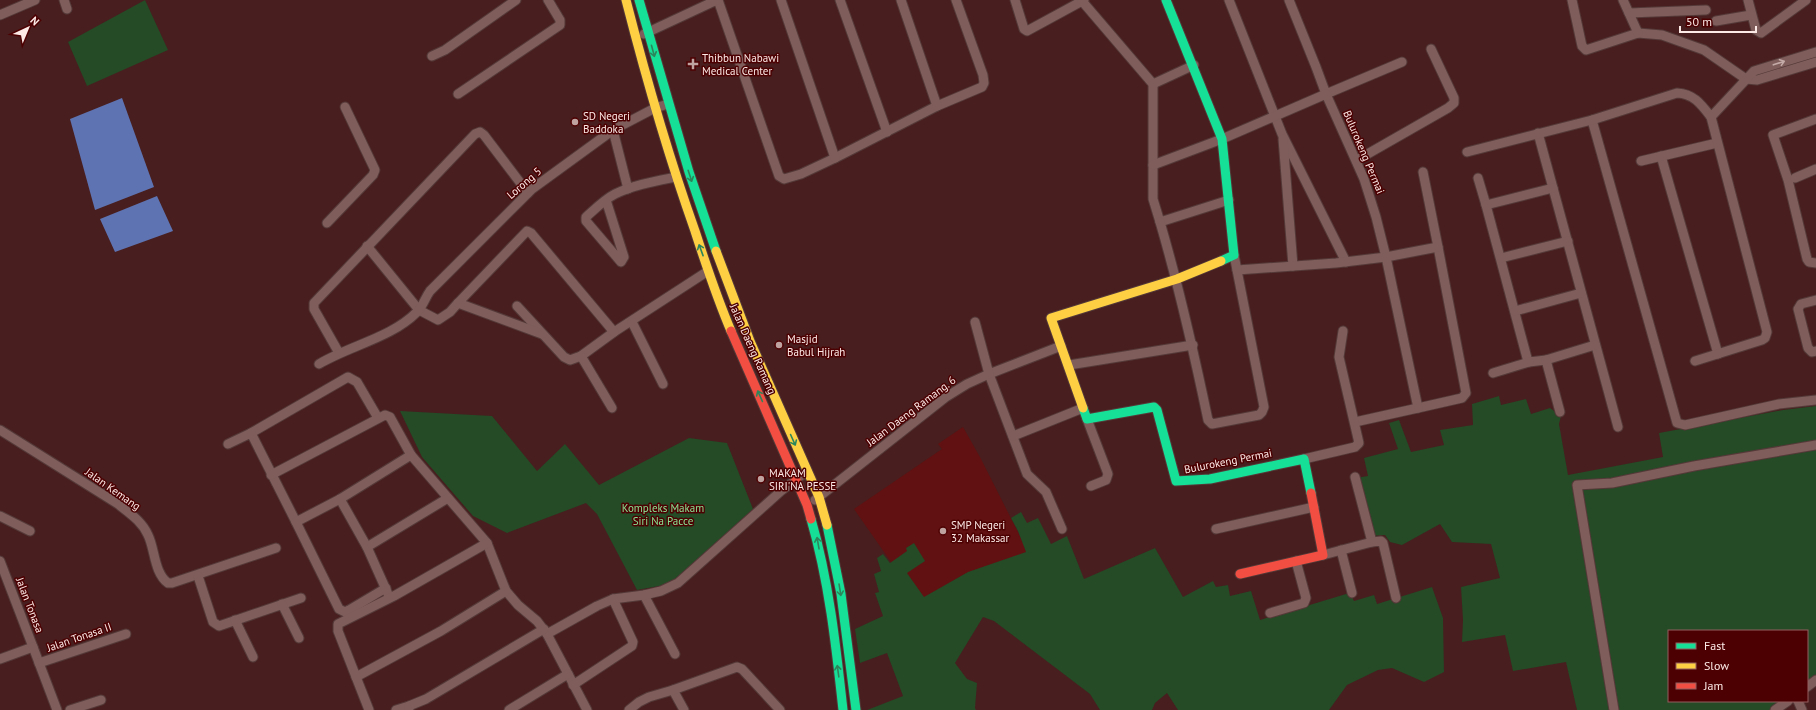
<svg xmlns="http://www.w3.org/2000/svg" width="1816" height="710" font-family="'PT Sans',sans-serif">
<rect width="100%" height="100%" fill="#481e1e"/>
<polygon fill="#611111" points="963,427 981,459 1028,552 919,602 854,509 942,449 938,444"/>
<g fill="#244a26">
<polygon points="145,0 168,50 87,86 68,42"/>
<polygon points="1499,396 1501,405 1526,399 1531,414 1550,408 1561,416 1559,424 1568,475 1663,457 1659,433 1783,410 1816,406 1816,676 1807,687 1807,631 1669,631 1669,701 1788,701 1776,710 1577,710 1566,662 1513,671 1505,635 1462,642 1463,620 1461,587 1500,578 1491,544 1452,542 1440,524 1402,545 1390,542 1385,535 1371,536 1355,478 1368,476 1364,458 1398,449 1389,423 1399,420 1411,452 1444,445 1440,430 1473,425 1472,404"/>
<polygon points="400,411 492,416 537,471 565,444 599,485 689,438 727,443 753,509 670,584 637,590 597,514 586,503 507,533 473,516 422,457"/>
<polygon points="1021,512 1027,523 1038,518 1051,544 1067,536 1084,579 1155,548 1183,597 1213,581 1216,587 1228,585 1230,596 1251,591 1260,620 1346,594 1351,595 1354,601 1374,595 1377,604 1432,587 1443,618 1444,672 1424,682 1392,668 1378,670 1347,685 1329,710 1178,710 1167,693 1155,703 1152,710 1100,710 1090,694 994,621 983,617 955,663 967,679 977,683 975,708 976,710 867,710 903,696 887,653 860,663 855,629 883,616 875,593 879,592 874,574 881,571 877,558 883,554 890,563 907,551 906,548 914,543 925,561 907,573 924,597 968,572 1026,552 1018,531 1011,518"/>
</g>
<g fill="#5e73b1">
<polygon points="122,98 154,187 95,210 70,119"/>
<polygon points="157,196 173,231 115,252 100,219"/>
</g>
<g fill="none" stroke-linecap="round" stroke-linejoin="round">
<defs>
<g id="street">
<polyline points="64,0 67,9"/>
<polyline points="718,0 779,176 784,179 801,174 835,158 937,106 982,87 984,83 983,75 956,0"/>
<polyline points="781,0 835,158"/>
<polyline points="840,0 887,132"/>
<polyline points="901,0 937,106"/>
<polyline points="1015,0 1024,29 1027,31 1084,0"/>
<polyline points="1229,0 1282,134 1346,262"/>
<polyline points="1289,0 1316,67 1326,94 1402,62"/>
<polyline points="1572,0 1582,46 1586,50 1638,33 1662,35 1704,50 1746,79 1757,80 1816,62"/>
<polyline points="1623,0 1638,33"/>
<polyline points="1748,0 1756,30 1761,33 1806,0"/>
<polyline points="1082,1 1153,84 1153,199 1160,222 1229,200"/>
<polyline points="1629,13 1706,10"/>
<polyline points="0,15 35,0"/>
<polyline points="1716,21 1751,15"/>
<polyline points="644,34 717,0"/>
<polyline points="432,56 445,50 516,0"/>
<polyline points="1153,84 1194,65"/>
<polyline points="458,94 560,25 560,20 548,0"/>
<polyline points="1816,119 1773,135 1788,180 1807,259 1809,262 1816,263"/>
<polyline points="1592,120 1677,423 1685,425 1779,404 1816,400"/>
<polyline points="613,130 628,189"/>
<polyline points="1538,133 1618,427"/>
<polyline points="1283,139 1293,266"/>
<path d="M1467 152 1592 120 1677 93C1694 94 1701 104 1711 117"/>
<polyline points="1661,156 1718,354"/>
<polyline points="1357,160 1448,108 1454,103 1454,98 1431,49"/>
<polyline points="1641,161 1717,143"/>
<polyline points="1153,165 1222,139 1326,94 1364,179 1376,217 1386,257 1336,263 1237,270"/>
<polyline points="1478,178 1486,205"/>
<polyline points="1795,178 1816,169"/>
<polyline points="1553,188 1486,205 1527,358 1529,362 1546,360 1595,345"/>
<path d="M606 200 624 257 621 262 586 221V217C595 209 605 199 615 194 633 185 656 181 676 177"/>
<path d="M1160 222C1179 287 1194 353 1208 420L1212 424 1259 415 1262 412 1264 407 1234 255"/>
<polyline points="327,223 373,175 375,170 345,107"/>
<polyline points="367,246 419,310 438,320 450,312 458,303"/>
<polyline points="1501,258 1568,241"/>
<polyline points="1816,300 1801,304 1798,309 1808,348 1812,352 1816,351"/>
<polyline points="517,306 564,357 570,360 581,356 614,332 708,271"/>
<polyline points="1515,311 1581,293"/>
<polyline points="632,322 663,384"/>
<polyline points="542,334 458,303 527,231 531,233 614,332"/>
<polyline points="1061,346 989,374 1027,474 1046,492 1062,529"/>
<polyline points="339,353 314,309 314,303 475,134 480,132 484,135 528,193"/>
<polyline points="581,356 612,408"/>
<polyline points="1546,360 1560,412"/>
<polyline points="1695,361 1762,340 1765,338 1767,332 1711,117 1754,71 1816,52"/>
<path d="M319 364C351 345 391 338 417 312 423 306 425 298 430 291L532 189 613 130 655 108 668 104"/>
<polyline points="1069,365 1193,345"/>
<polyline points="1493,373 1529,362"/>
<polyline points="1418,408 1462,398 1466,393 1438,247"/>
<polyline points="1087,419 1108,474 1106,480 1091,486"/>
<polyline points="1355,422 1418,408 1386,257 1438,247 1423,172"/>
<path d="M0 430 118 504C129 513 142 521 148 535 155 549 154 573 168 583H172L276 548"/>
<polyline points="251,433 348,377 357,382 378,418"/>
<polyline points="1013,436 1083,408"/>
<polyline points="228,444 251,433 296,522"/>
<polyline points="1304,459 1355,447 1359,443 1339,357 1343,331"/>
<polyline points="271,475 385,415 390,417 411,455"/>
<polyline points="1355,477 1372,542"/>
<polyline points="340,499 367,547"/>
<polyline points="815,500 946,397 967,384 989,374 975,322"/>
<polyline points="0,516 30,531"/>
<polyline points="1216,529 1314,507"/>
<polyline points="1341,550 1352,593"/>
<polyline points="1323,555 1372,542 1381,541 1383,543 1396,598"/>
<polyline points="0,561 33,647 0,659"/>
<polyline points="198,576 213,622 219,626 301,598"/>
<polyline points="386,588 349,610 345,612 339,609 296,522 340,499 411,455 487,543 506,591 518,605 537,621 547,634 587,710"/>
<polyline points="388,594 367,547 448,498"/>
<polyline points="644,595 675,654"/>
<polyline points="282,604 299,638"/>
<polyline points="1270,613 1304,603 1306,598 1296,561"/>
<polyline points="235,620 253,657"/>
<polyline points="547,634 597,606 613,599 644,595 661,591 678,583 781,491 807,471"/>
<polyline points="33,647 57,710"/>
<polyline points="39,663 126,634"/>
<polyline points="356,677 441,631 506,591"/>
<polyline points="573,685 632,646 633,642 613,599"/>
<polyline points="1807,687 1816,680"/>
<polyline points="673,690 684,710"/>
<polyline points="1798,701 1802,710"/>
<polyline points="70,710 101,700"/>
<polyline points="369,710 338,631 338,624 394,596 487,543"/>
<polyline points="396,710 409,706"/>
<polyline points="409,710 409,706 426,699 544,629"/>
<polyline points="509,710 568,674"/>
<polyline points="629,710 639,702 649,697 673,690 737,667 742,669 780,710"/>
<polyline points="1614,710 1577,485 1612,483 1694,466 1816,445"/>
<polyline points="1775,710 1788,701"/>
</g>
<g id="fast">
<polyline points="639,0 689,172 716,251"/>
<polyline points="1166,0 1222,139 1234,255 1221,261"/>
<polyline points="1083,408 1087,419 1154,407 1157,410 1176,481 1210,479 1304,459 1311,493"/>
<path d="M811 519C829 581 836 646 843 710"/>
<polyline points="827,525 841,594 856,710"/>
</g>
<g id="slow">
<path d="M626 0C646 78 668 155 695 231 706 265 717 298 731 331"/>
<polyline points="716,251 750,341 819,497 827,525"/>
<polyline points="1083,408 1051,318 1177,279 1221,261"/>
</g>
<g id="jam">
<polyline points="731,331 807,505 811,519"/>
<polyline points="1240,574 1323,555 1311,493"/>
</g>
</defs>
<use href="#street" stroke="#543938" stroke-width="11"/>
<use href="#fast" stroke="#543938" stroke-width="11"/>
<use href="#slow" stroke="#543938" stroke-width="11"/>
<use href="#jam" stroke="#543938" stroke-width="11"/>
<use href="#street" stroke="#7e5d5b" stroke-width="9"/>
<use href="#fast" stroke="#16e098" stroke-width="9"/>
<use href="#slow" stroke="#ffcf43" stroke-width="9"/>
<use href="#jam" stroke="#f24e42" stroke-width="9"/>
</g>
<defs><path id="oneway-shaft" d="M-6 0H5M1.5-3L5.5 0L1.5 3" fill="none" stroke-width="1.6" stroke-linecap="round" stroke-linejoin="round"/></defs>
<g stroke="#2c865c">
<use href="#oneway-shaft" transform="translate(653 51) rotate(75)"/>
<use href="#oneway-shaft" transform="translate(690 176) rotate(72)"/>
<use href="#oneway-shaft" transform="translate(701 250) rotate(-110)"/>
<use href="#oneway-shaft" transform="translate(760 396) rotate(-114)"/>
<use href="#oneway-shaft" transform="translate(793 440) rotate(66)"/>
<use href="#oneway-shaft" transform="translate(818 543) rotate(-100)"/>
<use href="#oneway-shaft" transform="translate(840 590) rotate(81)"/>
<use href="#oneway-shaft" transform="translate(838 671) rotate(-98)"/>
</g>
<use stroke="#c4aba8" href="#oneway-shaft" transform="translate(1779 63) rotate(-18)"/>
<g fill="#bea3a1" stroke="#4d0002" stroke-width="1.5">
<path d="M691 58h4v4h4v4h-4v4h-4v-4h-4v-4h4z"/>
<circle cx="575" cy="122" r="4"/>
<circle cx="779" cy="345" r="4"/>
<circle cx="761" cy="479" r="4"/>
<circle cx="943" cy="531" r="4"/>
</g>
<g text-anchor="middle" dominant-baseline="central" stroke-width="3" stroke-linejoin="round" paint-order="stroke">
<g font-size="11" fill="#fdeae7" stroke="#4d0002" text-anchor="start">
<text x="702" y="58">Thibbun Nabawi<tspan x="702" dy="13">Medical Center</tspan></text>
<text x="583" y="116">SD Negeri<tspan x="583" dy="13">Baddoka</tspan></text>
<text x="787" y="339">Masjid<tspan x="787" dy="13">Babul Hijrah</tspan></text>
<text x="769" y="473">MAKAM<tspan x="769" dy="13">SIRI'NA PESSE</tspan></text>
<text x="951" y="525">SMP Negeri<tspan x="951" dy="13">32 Makassar</tspan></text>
</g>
<g font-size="11" fill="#fdeae7" stroke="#4d0002">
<text transform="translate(1364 152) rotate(67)">Bulurokeng Permai</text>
<text transform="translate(524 183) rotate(-41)">Lorong 5</text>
<text transform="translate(753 349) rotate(66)">Jalan Daeng Ramang</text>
<text transform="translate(911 411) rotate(-37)">Jalan Daeng Ramang. 6</text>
<text transform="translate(1228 461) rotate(-11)">Bulurokeng Permai</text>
<text transform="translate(113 489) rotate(35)">Jalan Kemang</text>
<text transform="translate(30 605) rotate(69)">Jalan Tonasa</text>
<text transform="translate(79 637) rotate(-19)">Jalan Tonasa II</text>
</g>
<g font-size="11" fill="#8ae495" stroke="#4d0002">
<text x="663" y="508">Kompleks Makam<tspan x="663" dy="13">Siri Na Pacce</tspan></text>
</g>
</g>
<rect x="1668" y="630" width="140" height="72" fill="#4d0002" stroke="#935e5e"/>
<rect x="1676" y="643" width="20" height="6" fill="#16e098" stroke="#935e5e"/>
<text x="1704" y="650" font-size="12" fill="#fdeae7">Fast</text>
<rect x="1676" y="663" width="20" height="6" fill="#ffcf43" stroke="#935e5e"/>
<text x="1704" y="670" font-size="12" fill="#fdeae7">Slow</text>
<rect x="1676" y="683" width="20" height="6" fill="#f24e42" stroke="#935e5e"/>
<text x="1704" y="690" font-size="12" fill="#fdeae7">Jam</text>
<g transform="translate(28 28) rotate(44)" stroke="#4d0002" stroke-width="3" paint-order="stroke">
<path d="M0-3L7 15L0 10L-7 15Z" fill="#fdeae7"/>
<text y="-6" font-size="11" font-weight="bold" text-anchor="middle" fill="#fdeae7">N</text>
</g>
<path d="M1680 26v6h76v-6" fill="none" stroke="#fdeae7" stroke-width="2"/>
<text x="1686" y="26" font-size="12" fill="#fdeae7" stroke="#4d0002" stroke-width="3" paint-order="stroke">50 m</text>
</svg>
